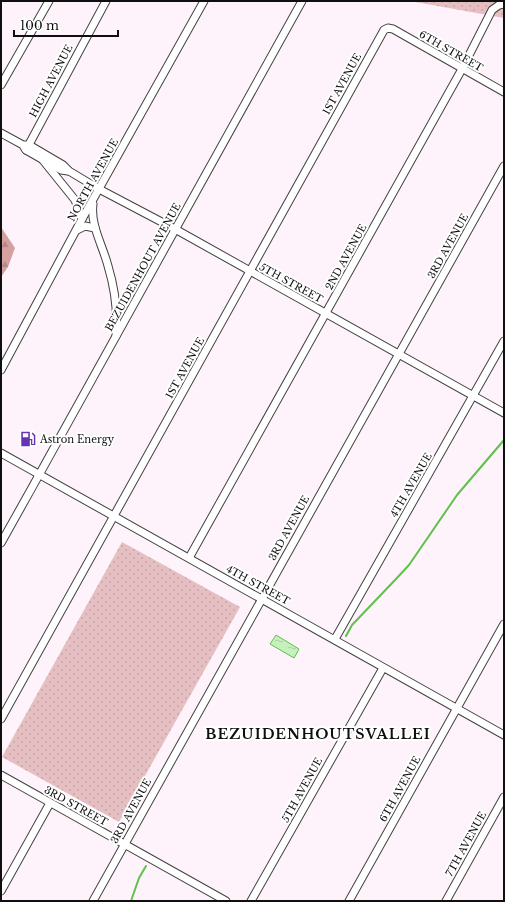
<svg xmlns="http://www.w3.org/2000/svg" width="505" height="902" font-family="'Libre Baskerville',serif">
<defs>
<pattern id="forest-firs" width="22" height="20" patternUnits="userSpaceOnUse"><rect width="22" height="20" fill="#d5a0a0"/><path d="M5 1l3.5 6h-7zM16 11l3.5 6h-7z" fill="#b68989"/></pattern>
<pattern id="park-dots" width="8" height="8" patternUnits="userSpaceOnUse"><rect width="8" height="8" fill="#e6bfc2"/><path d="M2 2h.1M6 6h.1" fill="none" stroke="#c4a3a6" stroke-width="1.8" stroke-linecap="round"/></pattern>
<pattern id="water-ripples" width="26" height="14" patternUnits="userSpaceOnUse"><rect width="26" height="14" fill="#c6f1bc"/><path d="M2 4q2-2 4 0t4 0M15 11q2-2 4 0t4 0" fill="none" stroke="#a9cda0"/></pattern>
</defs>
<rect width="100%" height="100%" fill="#fef3fb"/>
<polygon fill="url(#forest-firs)" points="1,227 15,248 8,267 1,277"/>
<g fill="url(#park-dots)">
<polygon points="410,1 504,1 504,18"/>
<polygon points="122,542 240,607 119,822 2,757"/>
</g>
<polygon fill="url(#water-ripples)" stroke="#5dc14a" points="276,635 299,649 294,658 270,644"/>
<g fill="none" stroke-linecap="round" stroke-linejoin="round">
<g stroke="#5dc14a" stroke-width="2">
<polyline points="346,636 352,625 396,579 409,565 457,495 504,440"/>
<polyline points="131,901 139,878 146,866"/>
</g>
<defs>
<g id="minor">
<polyline points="1,85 49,1"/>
<polyline points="1,133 23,145 29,145 63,165 69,171 99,189 175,229 504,413"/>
<polyline points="24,147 26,150 61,170 68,171"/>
<polyline points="26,150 106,1"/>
<polyline points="42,159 75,200 82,219"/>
<path d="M93 204C90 225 103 246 108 266 115 289 118 311 116 336"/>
<polyline points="77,230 85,226 95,228"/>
<polyline points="1,370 82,219 204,1"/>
<path d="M1 453C169 547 337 641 504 735"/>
<path d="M1 543C102 363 201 182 302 1"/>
<polyline points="189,558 462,69 492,10 499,5 504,4"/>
<polyline points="335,639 504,341"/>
<polyline points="1,719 384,30 388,28 393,29 504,92"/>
<polyline points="1,775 226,901"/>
<polyline points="1,891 50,803"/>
<polyline points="93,901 504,166"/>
<polyline points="251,901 383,668"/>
<polyline points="349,901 504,624"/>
<polyline points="446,901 504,797"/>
</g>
</defs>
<use href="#minor" stroke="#424242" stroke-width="9"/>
<use href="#minor" stroke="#fff" stroke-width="7"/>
</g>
<defs>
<symbol id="fuel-bare" viewBox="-9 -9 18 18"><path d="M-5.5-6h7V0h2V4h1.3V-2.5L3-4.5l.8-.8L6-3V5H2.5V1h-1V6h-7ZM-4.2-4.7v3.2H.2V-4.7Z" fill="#6634b3" stroke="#fff" stroke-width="2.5" paint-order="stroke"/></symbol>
</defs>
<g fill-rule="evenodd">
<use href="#fuel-bare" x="17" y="428" width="22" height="22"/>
</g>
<g text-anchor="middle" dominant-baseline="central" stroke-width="4" stroke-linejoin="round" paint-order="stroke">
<g font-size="10" fill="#0f0f0f" stroke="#fff">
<text transform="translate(451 51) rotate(30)">6TH STREET</text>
<text transform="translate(51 81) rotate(-62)">HIGH AVENUE</text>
<text transform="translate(342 84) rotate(-61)">1ST AVENUE</text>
<text transform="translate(93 180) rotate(-61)">NORTH AVENUE</text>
<text transform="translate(448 246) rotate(-61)">3RD AVENUE</text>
<text transform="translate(346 257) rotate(-61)">2ND AVENUE</text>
<text transform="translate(143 267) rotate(-61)">BEZUIDENHOUT AVENUE</text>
<text transform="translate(291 283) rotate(29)">5TH STREET</text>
<text transform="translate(185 368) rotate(-61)">1ST AVENUE</text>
<text transform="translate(411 485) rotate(-60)">4TH AVENUE</text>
<text transform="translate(289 528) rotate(-61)">3RD AVENUE</text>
<text transform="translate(258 585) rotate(29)">4TH STREET</text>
<text transform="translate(400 789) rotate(-61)">6TH AVENUE</text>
<text transform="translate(302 790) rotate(-61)">5TH AVENUE</text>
<text transform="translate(76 806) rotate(29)">3RD STREET</text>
<text transform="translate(131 811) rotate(-61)">3RD AVENUE</text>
<text transform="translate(466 844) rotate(-61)">7TH AVENUE</text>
</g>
<g font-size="10" fill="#0f0f0f" stroke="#fff" text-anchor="start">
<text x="40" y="439">Astron Energy</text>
</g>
<g font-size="14" font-weight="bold" letter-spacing="1" fill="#0f0f0f" stroke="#fff">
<text x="318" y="734">BEZUIDENHOUTSVALLEI</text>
</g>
</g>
<rect width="505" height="902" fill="none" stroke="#0f0f0f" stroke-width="4"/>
<path d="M14 30v6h104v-6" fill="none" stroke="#0f0f0f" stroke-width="2"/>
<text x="20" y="30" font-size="12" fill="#0f0f0f" stroke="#ffffff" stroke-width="3" paint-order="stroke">100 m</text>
</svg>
